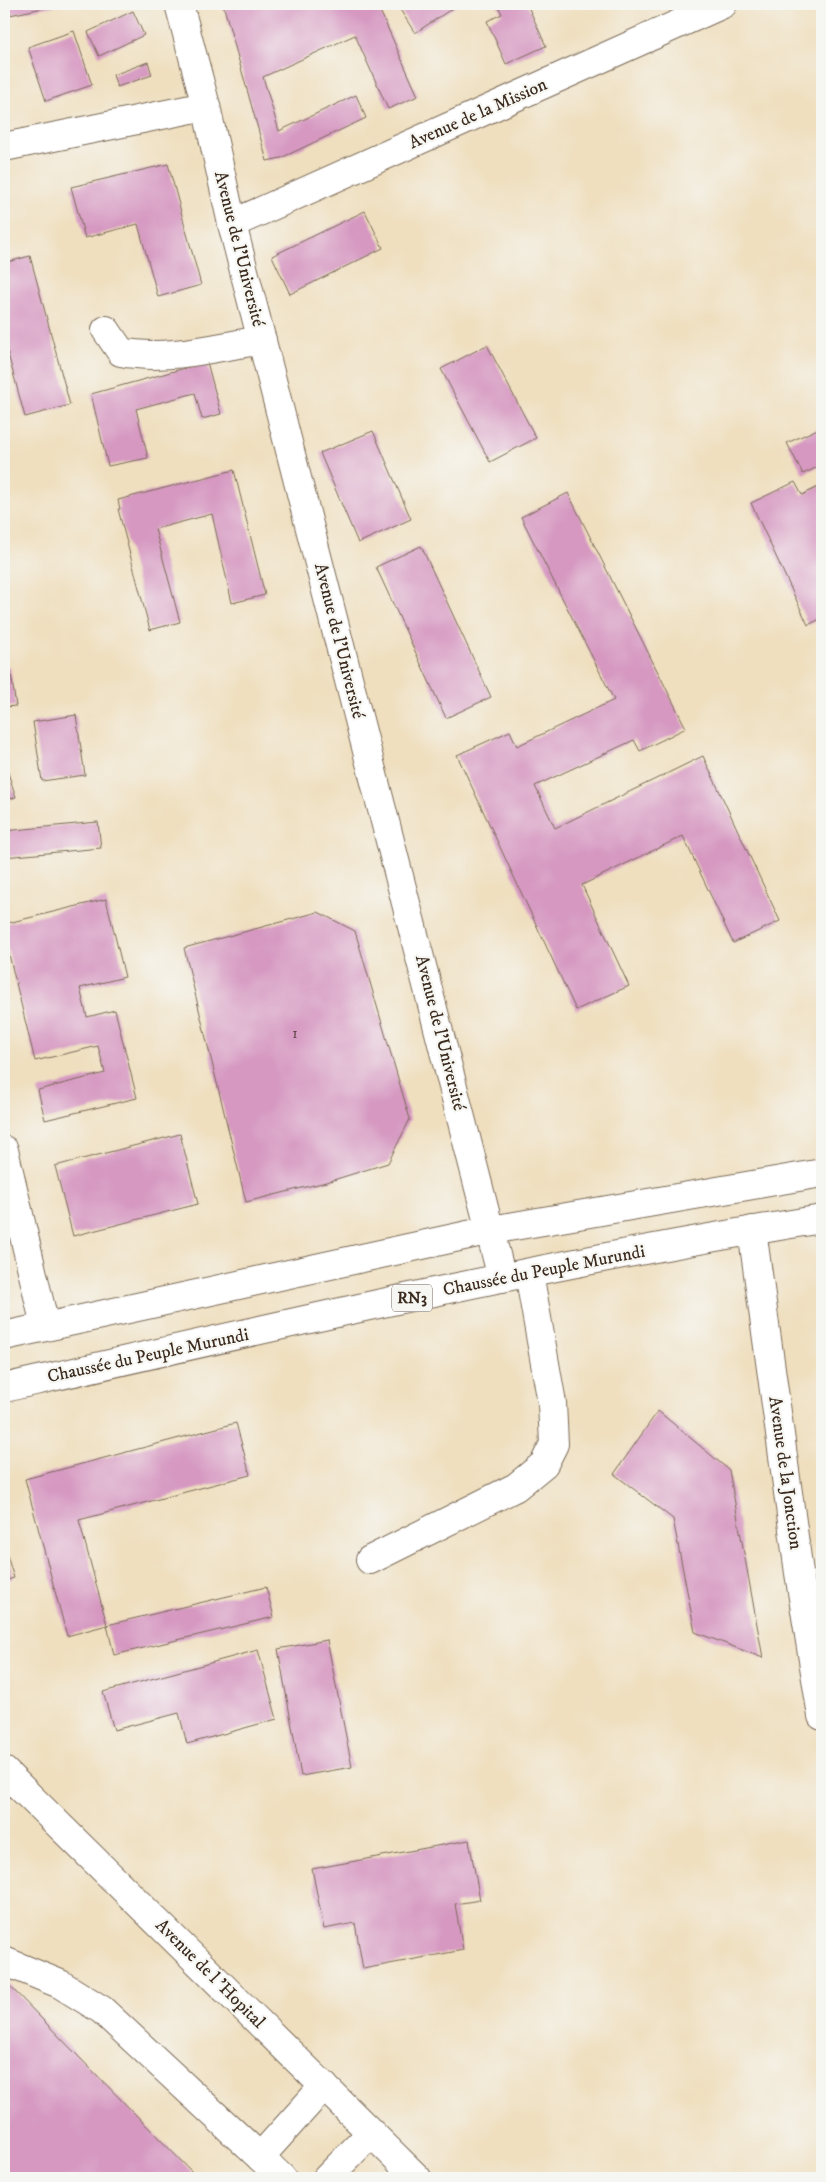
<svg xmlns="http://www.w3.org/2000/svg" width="826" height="2182" font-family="'IM FELL DW Pica',serif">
<rect width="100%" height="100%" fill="#f6f6f2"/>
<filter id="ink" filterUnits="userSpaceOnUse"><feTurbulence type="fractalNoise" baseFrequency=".02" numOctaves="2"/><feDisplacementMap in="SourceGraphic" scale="10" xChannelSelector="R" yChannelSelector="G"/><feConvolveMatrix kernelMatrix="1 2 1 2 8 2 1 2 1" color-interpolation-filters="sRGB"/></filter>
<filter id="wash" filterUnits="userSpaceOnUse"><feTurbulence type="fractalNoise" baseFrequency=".0096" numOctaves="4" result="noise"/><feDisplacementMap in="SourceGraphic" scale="20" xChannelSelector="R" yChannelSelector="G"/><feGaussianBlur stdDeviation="1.12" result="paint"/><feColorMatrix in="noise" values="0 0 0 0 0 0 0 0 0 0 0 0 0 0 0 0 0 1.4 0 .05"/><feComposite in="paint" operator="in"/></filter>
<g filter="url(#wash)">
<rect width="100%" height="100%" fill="#efdfbf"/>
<g id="blocks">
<g fill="#d698c1">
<polygon points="7,4 57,4 57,5 10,15"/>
<polygon points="223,4 377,4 418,96 388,109 355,35 263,77 279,131 356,95 366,118 281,158 267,161"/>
<polygon points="406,4 459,4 415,33 399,8"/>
<polygon points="497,4 527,4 546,46 506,64 487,21 502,14"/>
<polygon points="133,11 144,35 99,56 88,32"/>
<polygon points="74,31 92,85 46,101 28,47"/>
<polygon points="148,62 152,75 117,87 113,75"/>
<polygon points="168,164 201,285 158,297 138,224 85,238 71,187"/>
<polygon points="365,211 383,248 290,294 272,256"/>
<polygon points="30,256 70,405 25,417 4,339 4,263"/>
<polygon points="487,345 536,438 490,462 441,369"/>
<polygon points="207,362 221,414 202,419 195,393 136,409 148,458 108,466 91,394"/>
<polygon points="822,427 822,465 803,474 787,443"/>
<polygon points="373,431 411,519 358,543 320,453"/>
<polygon points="234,470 265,595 232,603 212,514 155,529 180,622 150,630 118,509 120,509 118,500"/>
<polygon points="795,482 802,495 822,485 822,618 808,625 751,503"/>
<polygon points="568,493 686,728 640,751 634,740 535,786 555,828 703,756 780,921 733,943 683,836 582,885 629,986 576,1010 457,755 510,731 517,746 614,700 521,517"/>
<polygon points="421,546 491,697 446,718 376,567"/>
<polygon points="10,667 16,706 4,707 4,668"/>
<polygon points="76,715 85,775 42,781 33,722"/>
<polygon points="4,761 16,797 4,801"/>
<polygon points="98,822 101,848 4,857 4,831"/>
<polygon points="106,899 125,977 80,988 87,1017 115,1010 137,1098 45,1120 38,1090 105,1073 98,1046 35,1061 4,934 4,924"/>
<polygon points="318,912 355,931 410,1119 388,1163 330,1181 246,1202 184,948"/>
<polygon points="180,1134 198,1204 73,1236 55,1166"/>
<polygon points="658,1411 729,1470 763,1658 695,1632 673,1519 614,1474"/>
<polygon points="236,1423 250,1475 79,1520 107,1625 67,1636 25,1479"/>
<polygon points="4,1546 14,1578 4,1581"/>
<polygon points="266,1587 274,1617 114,1655 107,1625"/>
<polygon points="327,1640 352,1767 301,1776 278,1649"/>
<polygon points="258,1650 277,1719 187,1744 179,1713 114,1730 103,1692"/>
<polygon points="469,1840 480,1900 455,1904 463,1950 363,1969 355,1923 324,1929 312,1869"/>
<polygon points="4,1980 80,2058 198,2178 4,2178"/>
</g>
</g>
</g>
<g filter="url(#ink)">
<use href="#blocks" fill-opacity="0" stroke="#7a6956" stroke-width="1"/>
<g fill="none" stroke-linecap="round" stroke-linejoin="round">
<defs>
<g id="minor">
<polyline points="179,4 206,106 232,224 502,1278"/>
<polyline points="4,147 206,106"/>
<polyline points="232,224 723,4"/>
<path d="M106 330 121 352C168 361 215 347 262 340"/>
<polyline points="4,1150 45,1326"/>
<polyline points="752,1230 799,1573 822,1716"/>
<polyline points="370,1560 516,1487 544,1464 554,1444 552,1403 529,1273"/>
<polyline points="4,1771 417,2178"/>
<polyline points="4,1961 60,1984 102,2010 260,2157"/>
<polyline points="282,2178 260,2157 324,2086"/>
<polyline points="327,2178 371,2133"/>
</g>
<g id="highway">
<polyline points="4,1336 491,1230 822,1173"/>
<path d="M4 1388C275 1326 547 1263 822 1219"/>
</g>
</defs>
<use href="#minor" stroke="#7a6956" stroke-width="30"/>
<use href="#highway" stroke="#7a6956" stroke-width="30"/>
<use href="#minor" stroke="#fff" stroke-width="28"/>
<use href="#highway" stroke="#fff" stroke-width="28"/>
</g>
</g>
<g text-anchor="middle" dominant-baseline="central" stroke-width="4.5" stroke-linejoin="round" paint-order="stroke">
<g font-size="15" fill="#624647">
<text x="295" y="1033">1</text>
</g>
<rect fill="#f6f6f2" stroke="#73675e" stroke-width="1" x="392" y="1284.5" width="40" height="27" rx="4"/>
<g font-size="16" font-weight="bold" fill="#3b2a1e">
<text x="412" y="1298">RN3</text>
</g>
<g font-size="18" fill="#3b2a1e" stroke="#f6f6f2">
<text transform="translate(478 114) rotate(-24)">Avenue de la Mission</text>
<text transform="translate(239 249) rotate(76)">Avenue de l'Université</text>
<text transform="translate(339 641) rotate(76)">Avenue de l'Université</text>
<text transform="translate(440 1033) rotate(76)">Avenue de l'Université</text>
<text transform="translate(544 1271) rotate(-11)">Chaussée du Peuple Murundi</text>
<text transform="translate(148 1356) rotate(-12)">Chaussée du Peuple Murundi</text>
<text transform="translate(785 1473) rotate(82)">Avenue de la Jonction</text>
<text transform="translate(210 1974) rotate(45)">Avenue de l 'Hopital</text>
</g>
</g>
<rect width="826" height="2182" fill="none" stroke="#f6f6f2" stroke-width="20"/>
</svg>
